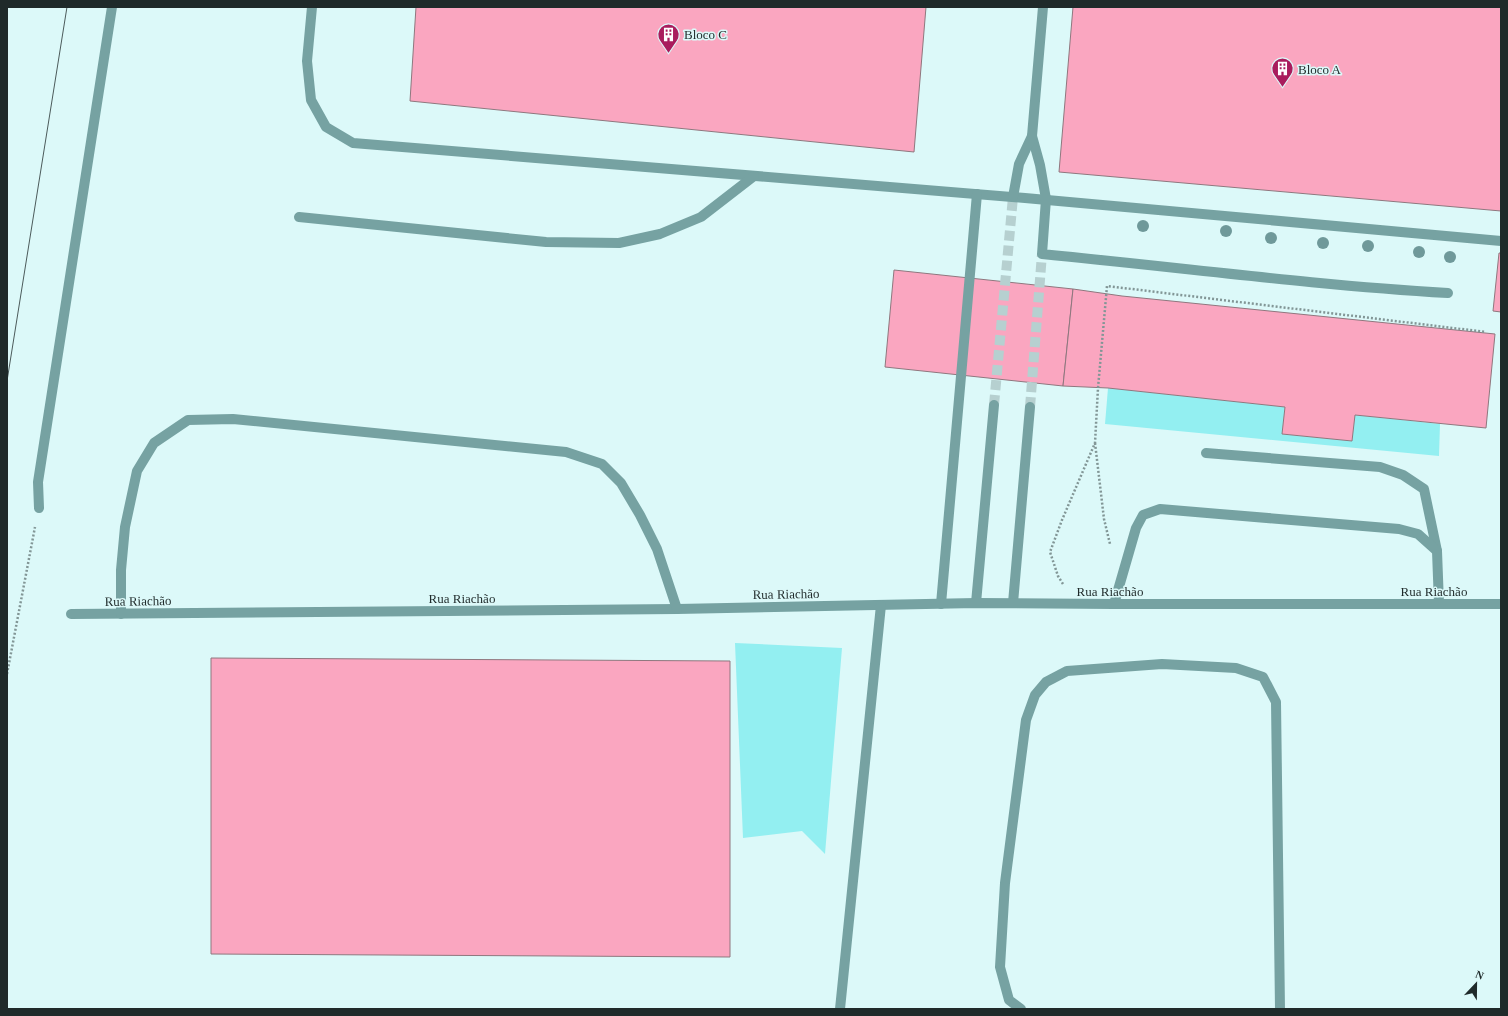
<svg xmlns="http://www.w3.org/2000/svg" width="1508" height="1016" font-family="'Times New Roman',serif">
<rect width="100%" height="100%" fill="#dcf9f9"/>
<g fill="#93eff1">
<polygon points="1108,388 1285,407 1282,434 1352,441 1355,415 1440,424 1439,456 1105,424"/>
<polygon points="735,643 842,648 825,854 802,831 743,838"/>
</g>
<g fill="#faa6c0" stroke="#8f777e">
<polygon points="416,7 926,7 914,152 410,101"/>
<polygon points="1073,7 1501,7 1501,211 1059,172"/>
<polygon points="1499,253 1501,253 1501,312 1493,311"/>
<polygon points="894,270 1073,289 1063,386 885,367"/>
<polygon points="1073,289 1122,296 1495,334 1486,428 1355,415 1352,441 1282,434 1285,407 1108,388 1063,386"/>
<polygon points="211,658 730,661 730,957 211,954"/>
</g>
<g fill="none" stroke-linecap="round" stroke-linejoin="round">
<g stroke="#b6d0d0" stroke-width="10" stroke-dasharray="10 5" stroke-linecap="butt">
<polyline points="994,405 1013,197"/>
<polyline points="1030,407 1042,254"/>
</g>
<g stroke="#829696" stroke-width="2.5" stroke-dasharray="2 2" stroke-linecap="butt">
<polyline points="1095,443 1104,519 1110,544"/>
<polyline points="1063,584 1058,576 1050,552 1062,520 1095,443 1098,388 1107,286 1486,332"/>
<polyline points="7,674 35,527"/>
</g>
<g stroke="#76a2a2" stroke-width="10">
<polyline points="312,7 307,61 311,100 326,127 353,143 1025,198 1501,241"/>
<path d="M1032 136 1040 165 1046 199 1042 254C1177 267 1312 285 1448 293"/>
<polyline points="1013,197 1019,164 1032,136 1043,7"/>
<polyline points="299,217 546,242 619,243 660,234 701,217 754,176"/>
<polyline points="1206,453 1380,467 1403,475 1424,489 1437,551"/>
<polyline points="39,508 38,482 112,7"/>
<polyline points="976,603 994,405"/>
<polyline points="1013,603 1030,407"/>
<polyline points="941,604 977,194"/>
<polyline points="1114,604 1136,528 1143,515 1160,509 1399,529 1418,534 1437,551 1439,604"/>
<polyline points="71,614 677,609 976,603 1114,604 1501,604"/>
<polyline points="121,614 121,570 125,527 137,471 154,443 188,420 233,419 566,452 602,464 621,483 640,515 657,549 677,609"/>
<polyline points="840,1009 881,605"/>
<polyline points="1021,1009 1009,1000 1000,967 1005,883 1026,720 1035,695 1046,682 1067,671 1162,664 1236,668 1263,677 1276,702 1280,1009"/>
</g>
<polyline stroke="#4c5b5b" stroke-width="1" points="7,381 67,7"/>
</g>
<g fill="#6f999a">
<circle cx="1143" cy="226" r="6"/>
<circle cx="1226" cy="231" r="6"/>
<circle cx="1271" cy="238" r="6"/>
<circle cx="1323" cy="243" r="6"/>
<circle cx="1368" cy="246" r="6"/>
<circle cx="1419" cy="252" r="6"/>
<circle cx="1450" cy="257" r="6"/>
</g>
<defs>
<symbol id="building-pin" viewBox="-11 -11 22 30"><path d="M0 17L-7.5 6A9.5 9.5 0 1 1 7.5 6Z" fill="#a91c5d" stroke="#dcf9f9"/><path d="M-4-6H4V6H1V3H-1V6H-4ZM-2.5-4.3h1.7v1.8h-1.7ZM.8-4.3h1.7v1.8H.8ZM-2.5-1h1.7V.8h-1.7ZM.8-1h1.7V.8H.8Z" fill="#fff"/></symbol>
</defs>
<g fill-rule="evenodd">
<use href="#building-pin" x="656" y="22" width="25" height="34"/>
<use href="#building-pin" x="1270" y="56" width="25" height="34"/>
</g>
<g text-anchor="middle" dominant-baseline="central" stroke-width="3" stroke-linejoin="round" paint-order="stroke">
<g font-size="13" fill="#1f2a2a" stroke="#dcf9f9" text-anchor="start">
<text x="684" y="34">Bloco C</text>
<text x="1298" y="69">Bloco A</text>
</g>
<g font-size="13" fill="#1f2a2a" stroke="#dcf9f9">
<text x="1110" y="591">Rua Riachão</text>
<text x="1434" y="591">Rua Riachão</text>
<text transform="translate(786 594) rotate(-1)">Rua Riachão</text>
<text x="462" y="598">Rua Riachão</text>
<text transform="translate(138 601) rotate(-1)">Rua Riachão</text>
</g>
</g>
<rect width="1508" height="1016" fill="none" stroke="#1f2a2a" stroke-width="16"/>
<g transform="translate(1476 984) rotate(22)" stroke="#dcf9f9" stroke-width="3" paint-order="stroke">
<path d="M0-3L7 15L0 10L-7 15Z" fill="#1f2a2a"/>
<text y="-6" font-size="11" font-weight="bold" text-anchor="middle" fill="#1f2a2a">N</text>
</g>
</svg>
